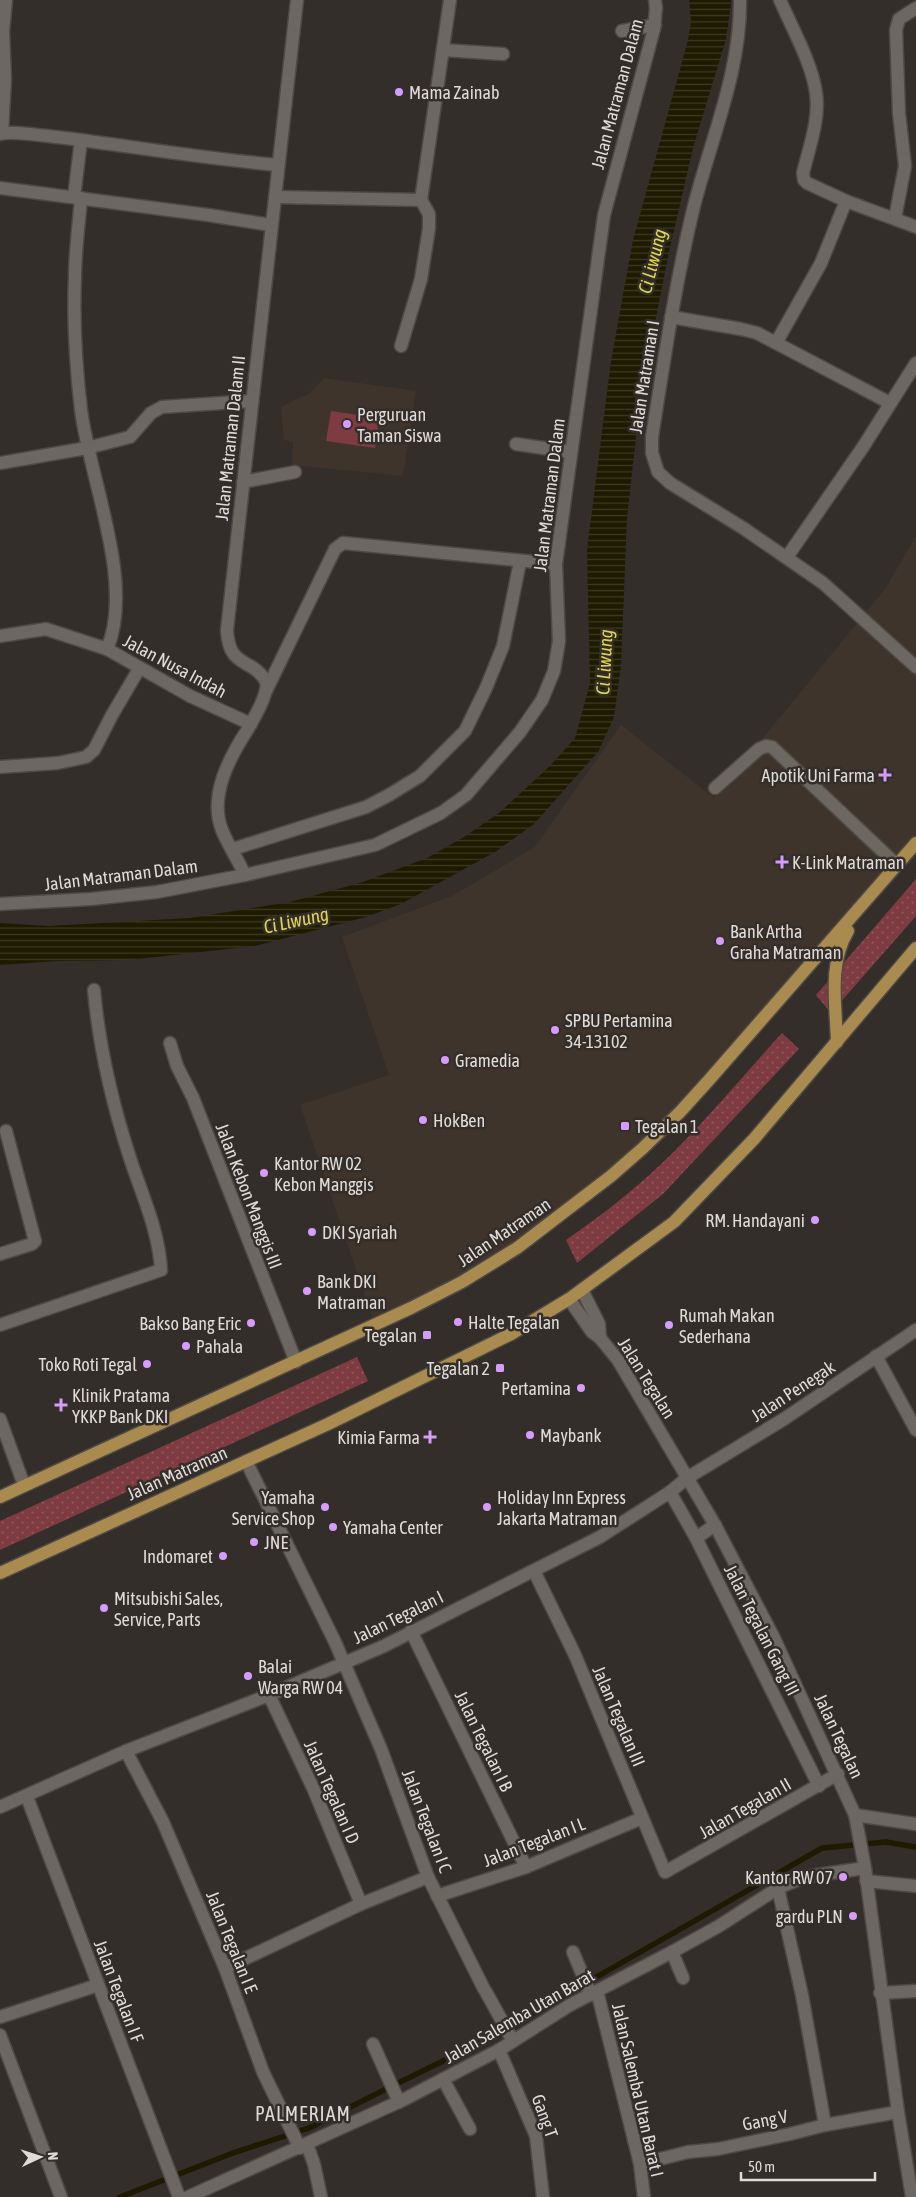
<svg xmlns="http://www.w3.org/2000/svg" width="916" height="2197" font-family="'Asap Condensed',sans-serif">
<defs>
<pattern id="grass-dots" width="8" height="8" patternUnits="userSpaceOnUse" patternTransform="scale(1.25)"><rect width="8" height="8" fill="#7e3b41"/><path d="M2 2h.1M6 6h.1" fill="none" stroke="#90575c" stroke-width="1.8" stroke-linecap="round"/></pattern>
<pattern id="water-rules" width="6" height="5" patternUnits="userSpaceOnUse" patternTransform="scale(1.25)"><rect width="6" height="5" fill="#1d1a00"/><path d="M0 2.5h6" fill="none" stroke="#3d3b24"/></pattern>
</defs>
<rect width="100%" height="100%" fill="#332e29"/>
<g fill="#3f342b">
<polygon points="324,378 416,391 403,476 292,465 293,442 284,440 281,407 310,393"/>
<polygon points="916,536 916,844 651,1140 499,1259 375,1325 300,1105 389,1075 342,937 452,896 535,847 621,725 714,798 885,589"/>
</g>
<g fill="url(#grass-dots)">
<polygon points="916,879 916,916 831,1013 816,995"/>
<path d="M782 1033 799 1049 663 1194 577 1263 566 1240C584 1227 603 1214 621 1199 681 1152 731 1089 782 1033Z"/>
<polygon points="357,1357 368,1381 0,1550 0,1521"/>
</g>
<polygon fill="#7e3b41" points="331,411 379,418 375,448 326,441"/>
<polygon fill="url(#water-rules)" points="689,0 731,0 731,4 726,39 693,148 669,252 641,392 627,518 621,666 614,717 598,752 534,824 495,852 401,904 366,917 255,946 129,960 57,961 0,965 0,923 49,926 190,918 290,902 363,882 427,858 464,837 499,813 550,766 575,738 590,683 587,550 611,361 633,240 688,40 691,21"/>
<g fill="none" stroke-linecap="round" stroke-linejoin="round">
<polyline stroke="#1d1a00" stroke-width="5.5" points="120,2197 233,2153 309,2128 392,2086 488,2039 822,1848 886,1842 916,1847"/>
<defs>
<g id="minor">
<path d="M740 0C741 72 710 141 693 210 675 285 664 361 652 437V453L658 472 670 483 743 528 823 583 916 667"/>
<path d="M780 0C792 28 812 63 816 93 820 119 809 148 803 173L804 180 807 183 846 201 916 227"/>
<polyline points="622,31 655,25"/>
<polyline points="443,50 503,54"/>
<polyline points="2,133 5,79 3,32 6,0"/>
<path d="M0 134C13 130 50 137 65 138 136 147 207 159 278 165"/>
<polyline points="0,188 208,215 271,225"/>
<polyline points="74,197 81,140"/>
<polyline points="275,197 421,200"/>
<path d="M81 198C79 224 75 251 75 277 73 321 76 367 81 410 90 480 135 584 107 649L190 696 251 724"/>
<polyline points="421,200 450,0"/>
<polyline points="895,218 905,166 899,113 896,30 899,19 916,8"/>
<polyline points="671,317 741,329 757,333 890,403"/>
<polyline points="776,343 821,263 846,201"/>
<polyline points="401,346 421,279 429,228 429,214 421,200"/>
<polyline points="516,444 570,452"/>
<polyline points="0,463 87,448 130,437 151,413 162,407 252,401"/>
<polyline points="243,482 295,472"/>
<polyline points="787,557 863,447 916,363"/>
<polyline points="0,636 46,629 107,649"/>
<polyline points="266,691 335,549 343,543 556,564"/>
<polyline points="0,767 58,763 86,757 94,750 112,715 139,669"/>
<polyline points="715,788 759,749 766,746 772,747 897,865"/>
<polyline points="233,849 366,807 389,795 420,776 465,731 486,688 503,646 520,562"/>
<path d="M245 875C238 860 228 845 222 830 209 797 228 760 246 732 254 718 266 699 267 683 252 656 229 670 227 630L297 0"/>
<polyline points="0,904 91,899 157,892 245,875 375,845 441,813 466,795 520,732 542,700 554,671 559,641 556,564 604,215 654,29 656,8 655,0"/>
<polyline points="170,1043 177,1066 193,1098 296,1362"/>
<polyline points="0,1254 32,1244 35,1241 6,1131"/>
<path d="M0 1325 161 1270C159 1230 141 1193 129 1155 112 1102 99 1046 94 990"/>
<polyline points="876,1356 916,1430"/>
<polyline points="0,1419 24,1485"/>
<polyline points="246,1461 335,1642 381,1749 428,1877 484,1989"/>
<polyline points="670,1492 696,1538 819,1786"/>
<polyline points="696,1538 715,1525"/>
<polyline points="534,1571 575,1655 665,1872 838,1774"/>
<polyline points="411,1631 526,1867"/>
<polyline points="269,1695 313,1788 361,1904"/>
<polyline points="126,1751 163,1822 225,1968 263,2072 300,2148"/>
<polyline points="27,1797 179,2197"/>
<polyline points="0,1807 126,1751 269,1695 384,1646 600,1537 670,1492 687,1478 784,1419 916,1330"/>
<polyline points="855,1815 916,1824"/>
<polyline points="866,1881 916,1886"/>
<polyline points="778,1888 802,1995 825,2125"/>
<polyline points="437,1896 526,1867 642,1818"/>
<polyline points="573,1952 591,1995"/>
<polyline points="672,1952 683,1978"/>
<polyline points="225,1968 361,1904 428,1877"/>
<polyline points="597,1991 640,2164 644,2197"/>
<polyline points="486,1992 513,2041"/>
<polyline points="880,1993 916,1991"/>
<polyline points="0,2017 98,1985"/>
<polyline points="0,2035 61,2197"/>
<polyline points="373,2044 399,2102"/>
<polyline points="499,2050 536,2136 543,2197"/>
<polyline points="443,2079 470,2129"/>
<polyline points="307,2144 314,2164 321,2197"/>
<polyline points="640,2164 688,2152 718,2149 790,2134 825,2125 898,2112"/>
<polyline points="188,2197 403,2100 499,2050 570,2005 672,1952 719,1926 778,1888 804,1877 865,1868"/>
</g>
<g id="tertiary">
<polyline points="582,1290 599,1324 600,1338"/>
<polyline points="569,1299 592,1332 600,1338 618,1360 715,1525 774,1638 855,1815 865,1868 898,2112 912,2197"/>
</g>
<g id="primary">
<path d="M837 1042C836 1005 828 964 848 931"/>
<polyline points="0,1497 411,1308 462,1282 517,1248 611,1176 643,1148 680,1112 709,1080 916,843"/>
<polyline points="0,1573 328,1424 511,1334 569,1299 674,1222 754,1139 916,948"/>
</g>
</defs>
<use href="#minor" stroke="#4e4945" stroke-width="15"/>
<use href="#tertiary" stroke="#4e4945" stroke-width="15"/>
<use href="#primary" stroke="#4e4945" stroke-width="15"/>
<use href="#minor" stroke="#6d6762" stroke-width="12"/>
<use href="#tertiary" stroke="#6d6762" stroke-width="12"/>
<use href="#primary" stroke="#aa8b4f" stroke-width="12"/>
</g>
<g fill="#d59cfb" stroke="#332e29" stroke-width="2">
<circle cx="399" cy="92" r="5"/>
<circle cx="347" cy="424" r="5"/>
<path d="M882.5 767.5h5v5h5v5h-5v5h-5v-5h-5v-5h5z"/>
<path d="M779.5 854.5h5v5h5v5h-5v5h-5v-5h-5v-5h5z"/>
<circle cx="720" cy="941" r="5"/>
<circle cx="555" cy="1030" r="5"/>
<circle cx="445" cy="1060" r="5"/>
<circle cx="423" cy="1120" r="5"/>
<rect x="620" y="1121" width="10" height="10" rx="2.5"/>
<circle cx="264" cy="1173" r="5"/>
<circle cx="815" cy="1220" r="5"/>
<circle cx="312" cy="1232" r="5"/>
<circle cx="307" cy="1291" r="5"/>
<circle cx="458" cy="1322" r="5"/>
<circle cx="251" cy="1323" r="5"/>
<circle cx="669" cy="1325" r="5"/>
<rect x="422" y="1330" width="10" height="10" rx="2.5"/>
<circle cx="186" cy="1346" r="5"/>
<circle cx="147" cy="1364" r="5"/>
<rect x="495" y="1363" width="10" height="10" rx="2.5"/>
<circle cx="581" cy="1388" r="5"/>
<path d="M58.5 1397.5h5v5h5v5h-5v5h-5v-5h-5v-5h5z"/>
<circle cx="530" cy="1435" r="5"/>
<path d="M427.5 1429.5h5v5h5v5h-5v5h-5v-5h-5v-5h5z"/>
<circle cx="325" cy="1507" r="5"/>
<circle cx="487" cy="1507" r="5"/>
<circle cx="333" cy="1527" r="5"/>
<circle cx="254" cy="1542" r="5"/>
<circle cx="223" cy="1556" r="5"/>
<circle cx="104" cy="1608" r="5"/>
<circle cx="248" cy="1676" r="5"/>
<circle cx="843" cy="1877" r="5"/>
<circle cx="853" cy="1916" r="5"/>
</g>
<g text-anchor="middle" dominant-baseline="central" stroke-width="5" stroke-linejoin="round" paint-order="stroke">
<g font-size="18" fill="#dfdbd8" stroke="#332e29" text-anchor="start">
<text x="409" y="92">Mama Zainab</text>
<text x="357" y="414">Perguruan<tspan x="357" dy="21">Taman Siswa</tspan></text>
<text x="875" y="775" text-anchor="end">Apotik Uni Farma</text>
<text x="792" y="862">K-Link Matraman</text>
<text x="730" y="931">Bank Artha<tspan x="730" dy="21">Graha Matraman</tspan></text>
<text x="565" y="1020">SPBU Pertamina<tspan x="565" dy="21">34-13102</tspan></text>
<text x="455" y="1060">Gramedia</text>
<text x="433" y="1120">HokBen</text>
<text x="635" y="1126">Tegalan 1</text>
<text x="274" y="1163">Kantor RW 02<tspan x="274" dy="21">Kebon Manggis</tspan></text>
<text x="805" y="1220" text-anchor="end">RM. Handayani</text>
<text x="322" y="1232">DKI Syariah</text>
<text x="317" y="1281">Bank DKI<tspan x="317" dy="21">Matraman</tspan></text>
<text x="679" y="1315">Rumah Makan<tspan x="679" dy="21">Sederhana</tspan></text>
<text x="468" y="1322">Halte Tegalan</text>
<text x="241" y="1323" text-anchor="end">Bakso Bang Eric</text>
<text x="417" y="1335" text-anchor="end">Tegalan</text>
<text x="196" y="1346">Pahala</text>
<text x="137" y="1364" text-anchor="end">Toko Roti Tegal</text>
<text x="490" y="1368" text-anchor="end">Tegalan 2</text>
<text x="571" y="1388" text-anchor="end">Pertamina</text>
<text x="72" y="1395">Klinik Pratama<tspan x="72" dy="21">YKKP Bank DKI</tspan></text>
<text x="540" y="1435">Maybank</text>
<text x="420" y="1437" text-anchor="end">Kimia Farma</text>
<text x="315" y="1497" text-anchor="end">Yamaha<tspan x="315" dy="21">Service Shop</tspan></text>
<text x="497" y="1497">Holiday Inn Express<tspan x="497" dy="21">Jakarta Matraman</tspan></text>
<text x="343" y="1527">Yamaha Center</text>
<text x="264" y="1542">JNE</text>
<text x="213" y="1556" text-anchor="end">Indomaret</text>
<text x="114" y="1598">Mitsubishi Sales,<tspan x="114" dy="21">Service, Parts</tspan></text>
<text x="258" y="1666">Balai<tspan x="258" dy="21">Warga RW 04</tspan></text>
<text x="833" y="1877" text-anchor="end">Kantor RW 07</text>
<text x="843" y="1916" text-anchor="end">gardu PLN</text>
</g>
<g font-size="18" fill="#dfdbd8" stroke="#332e29">
<text transform="translate(617 94) rotate(-75)">Jalan Matraman Dalam</text>
<text transform="translate(644 377) rotate(-81)">Jalan Matraman I</text>
<text transform="translate(230 438) rotate(-84)">Jalan Matraman Dalam II</text>
<text transform="translate(549 495) rotate(-83)">Jalan Matraman Dalam</text>
<text transform="translate(175 666) rotate(28)">Jalan Nusa Indah</text>
<text transform="translate(121 875) rotate(-7)">Jalan Matraman Dalam</text>
<text transform="translate(249 1196) rotate(69)">Jalan Kebon Manggis III</text>
<text transform="translate(504 1232) rotate(-34)">Jalan Matraman</text>
<text transform="translate(647 1378) rotate(58)">Jalan Tegalan</text>
<text transform="translate(793 1391) rotate(-33)">Jalan Penegak</text>
<text transform="translate(177 1473) rotate(-24)">Jalan Matraman</text>
<text transform="translate(398 1617) rotate(-26)">Jalan Tegalan I</text>
<text transform="translate(762 1630) rotate(63)">Jalan Tegalan Gang III</text>
<text transform="translate(619 1716) rotate(67)">Jalan Tegalan III</text>
<text transform="translate(839 1736) rotate(65)">Jalan Tegalan</text>
<text transform="translate(484 1741) rotate(64)">Jalan Tegalan I B</text>
<text transform="translate(332 1792) rotate(66)">Jalan Tegalan I D</text>
<text transform="translate(745 1808) rotate(-30)">Jalan Tegalan II</text>
<text transform="translate(427 1821) rotate(69)">Jalan Tegalan I C</text>
<text transform="translate(534 1842) rotate(-21)">Jalan Tegalan I L</text>
<text transform="translate(232 1942) rotate(68)">Jalan Tegalan I E</text>
<text transform="translate(119 1991) rotate(69)">Jalan Tegalan I F</text>
<text transform="translate(519 2016) rotate(-30)">Jalan Salemba Utan Barat</text>
<text transform="translate(638 2090) rotate(77)">Jalan Salemba Utan Barat I</text>
<text transform="translate(545 2116) rotate(70)">Gang T</text>
<text transform="translate(765 2120) rotate(-11)">Gang V</text>
</g>
<g font-size="19" font-style="italic" fill="#e0d44f" stroke="#332e29">
<text transform="translate(652 261) rotate(-76)">Ci Liwung</text>
<text transform="translate(604 662) rotate(-87)">Ci Liwung</text>
<text transform="translate(296 920) rotate(-12)">Ci Liwung</text>
</g>
<g font-size="20" letter-spacing="1" fill="#dfdbd8" stroke="#332e29">
<text x="303" y="2113">PALMERIAM</text>
</g>
</g>
<g transform="translate(40 2157) rotate(86)" stroke="#332e29" stroke-width="4" paint-order="stroke">
<path d="M0-4L9 19L0 12L-9 19Z" fill="#dfdbd8"/>
<text y="-8" font-size="14" font-weight="bold" text-anchor="middle" fill="#dfdbd8">N</text>
</g>
<path d="M741 2172v8h134v-8" fill="none" stroke="#dfdbd8" stroke-width="2.5"/>
<text x="748" y="2172" font-size="15" fill="#dfdbd8" stroke="#332e29" stroke-width="4" paint-order="stroke">50 m</text>
</svg>
